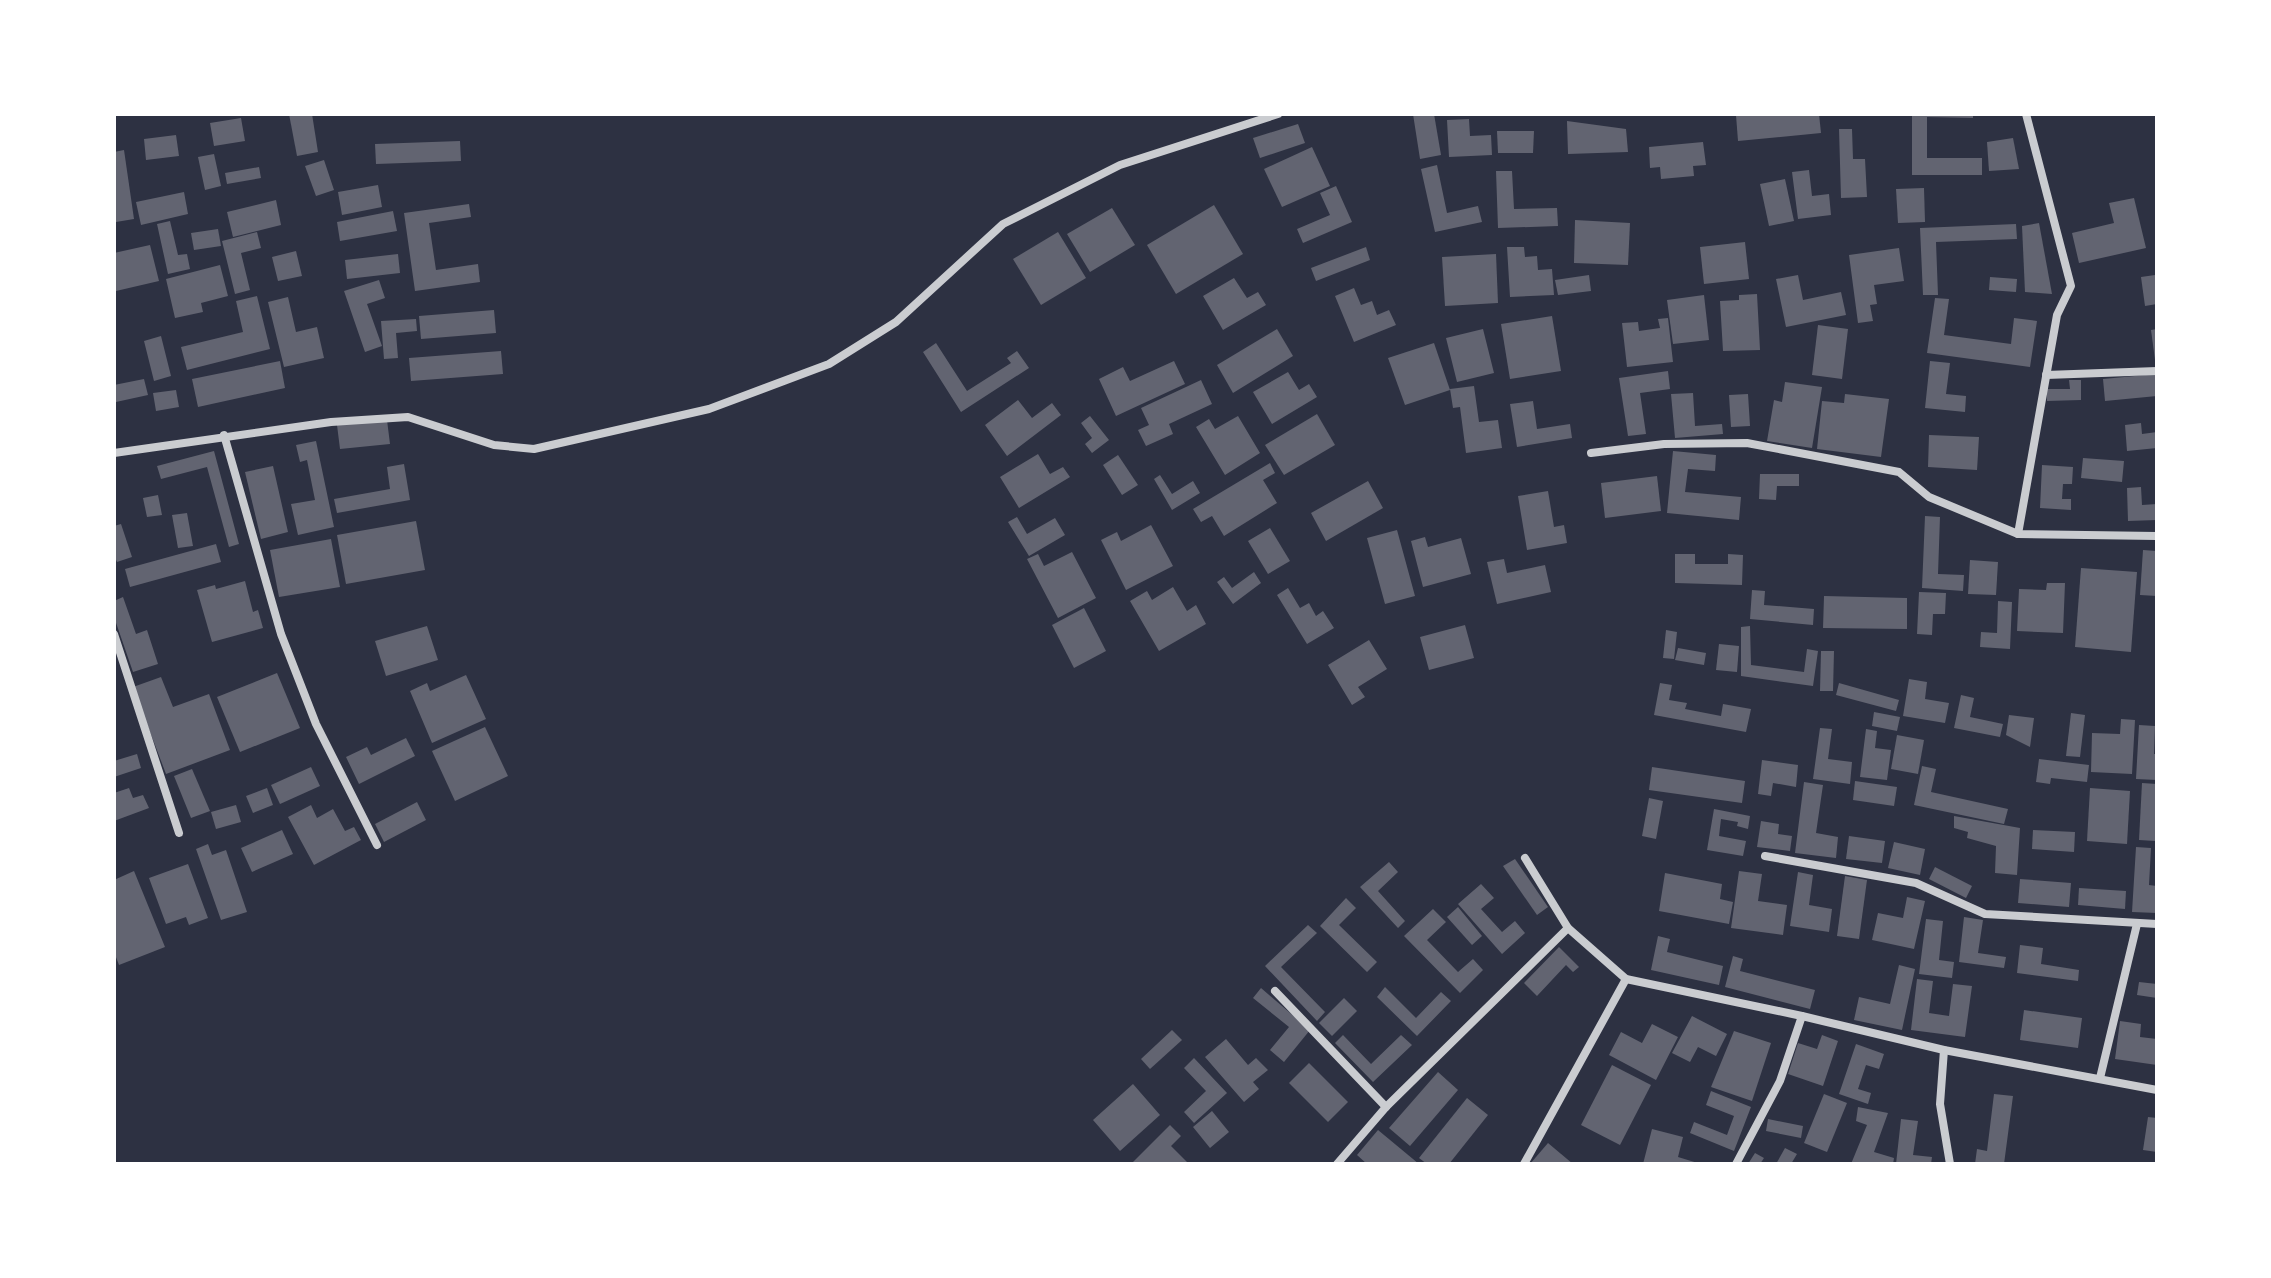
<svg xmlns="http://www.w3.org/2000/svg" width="2271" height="1278" font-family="Barlow,sans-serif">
<rect width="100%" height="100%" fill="#2d3142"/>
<g fill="#626471">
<polygon points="289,114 312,114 318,152 297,156"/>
<polygon points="1413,114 1434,114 1441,155 1420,159"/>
<polygon points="1819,114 1821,133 1738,141 1736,115"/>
<polygon points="1912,114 1973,114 1973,118 1927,117 1927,158 1982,158 1982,175 1912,175"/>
<polygon points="241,118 245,141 214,146 210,123"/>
<polygon points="1469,119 1470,136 1491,135 1492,155 1449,157 1447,120"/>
<polygon points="1567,121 1626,129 1628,152 1568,154"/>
<polygon points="1298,124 1305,143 1260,158 1253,138"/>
<polygon points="1839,129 1852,129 1853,159 1865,159 1867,197 1841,198"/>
<polygon points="1497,131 1534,131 1533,153 1498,153"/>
<polygon points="176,135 179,156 146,160 144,139"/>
<polygon points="2013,138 2019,169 1989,171 1987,142"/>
<polygon points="460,141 461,161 376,164 375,144"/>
<polygon points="1703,142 1706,165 1693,166 1694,176 1661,179 1660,167 1650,168 1649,147"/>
<polygon points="1312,147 1330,186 1282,207 1264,169"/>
<polygon points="124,150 134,219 116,222 114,152"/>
<polygon points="214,154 221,186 205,190 198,157"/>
<polygon points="324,160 334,190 316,196 305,166"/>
<polygon points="1437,165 1447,213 1478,206 1482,222 1435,232 1421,169"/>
<polygon points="259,167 261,178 227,184 225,173"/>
<polygon points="1809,170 1812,196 1829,194 1831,215 1798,219 1792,172"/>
<polygon points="1496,171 1512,171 1514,209 1557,208 1558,226 1498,228"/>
<polygon points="1785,179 1794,221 1769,226 1760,184"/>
<polygon points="378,185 382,207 342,215 338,192"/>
<polygon points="1336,186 1352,222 1303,243 1297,229 1330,215 1320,193"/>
<polygon points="1924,188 1925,222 1898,223 1896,189"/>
<polygon points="184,192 188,214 141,225 136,202"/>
<polygon points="2134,198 2146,248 2079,263 2072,233 2114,223 2109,203"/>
<polygon points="276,200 281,225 233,237 227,212"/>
<polygon points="469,204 471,217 429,223 436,270 478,264 480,282 415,291 404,213"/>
<polygon points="1214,205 1243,254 1176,294 1147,245"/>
<polygon points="1112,208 1135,245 1090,272 1067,234"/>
<polygon points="393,211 397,231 340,241 337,222"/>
<polygon points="1575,220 1630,223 1628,265 1574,263"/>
<polygon points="170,221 178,255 187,254 190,269 168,274 157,224"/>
<polygon points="2039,223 2052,294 2025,292 2022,226"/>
<polygon points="2016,224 2017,239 1936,242 1938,295 1923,295 1920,228"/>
<polygon points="218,229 221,246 194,250 191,233"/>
<polygon points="257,232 261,248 241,253 250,290 235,294 222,241"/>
<polygon points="1058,232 1086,278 1041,305 1013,259"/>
<polygon points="1745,242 1749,279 1704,284 1700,247"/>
<polygon points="150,245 159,281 116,291 114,253"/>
<polygon points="1366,247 1370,260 1316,281 1311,268"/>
<polygon points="1507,247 1524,247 1525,257 1537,256 1538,270 1552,269 1554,295 1510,297"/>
<polygon points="1899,248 1904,281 1874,285 1877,304 1870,305 1873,321 1858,323 1849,255"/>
<polygon points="296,251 302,276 278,281 272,257"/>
<polygon points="398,254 400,273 347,279 345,260"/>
<polygon points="1496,254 1498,303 1445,306 1442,257"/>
<polygon points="220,265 228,296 201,303 203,312 175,318 166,279"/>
<polygon points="1589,275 1591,291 1558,295 1555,280"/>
<polygon points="1798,275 1803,300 1841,292 1846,315 1786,327 1776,279"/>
<polygon points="2155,275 2157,304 2145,306 2141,277"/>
<polygon points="1990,277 2017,279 2016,292 1989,290"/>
<polygon points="1234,278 1247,298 1258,292 1266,305 1223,330 1203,296"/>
<polygon points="379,280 385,298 367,304 382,346 365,352 344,291"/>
<polygon points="1354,288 1361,305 1372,301 1377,315 1389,310 1396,325 1354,342 1335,296"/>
<polygon points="1757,294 1760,350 1723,351 1720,301 1739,300 1739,295"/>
<polygon points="1704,295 1709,340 1673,344 1667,300"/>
<polygon points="257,296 270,349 187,370 181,347 243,332 236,301"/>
<polygon points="288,297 296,332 317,327 324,358 284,367 268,302"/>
<polygon points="1935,298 1949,299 1944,335 2011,344 2014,318 2037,321 2030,367 1927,353"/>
<polygon points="494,310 496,333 421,339 419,316"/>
<polygon points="1552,316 1561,371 1510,379 1501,324"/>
<polygon points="1668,318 1673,362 1627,367 1622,323 1638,322 1639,331 1660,328 1658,319"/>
<polygon points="416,319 417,331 396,333 398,358 384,359 381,321"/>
<polygon points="1818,325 1848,329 1842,379 1812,375"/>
<polygon points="1277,329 1293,356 1233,393 1217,365"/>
<polygon points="1483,329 1494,373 1457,382 1446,338"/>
<polygon points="2157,329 2157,360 2155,360 2151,330"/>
<polygon points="161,336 171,376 154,381 144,341"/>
<polygon points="936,343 967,391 1011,363 1007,358 1017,351 1029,368 961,412 923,352"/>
<polygon points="1434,343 1450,390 1405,405 1388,358"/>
<polygon points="501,351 503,374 411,381 409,358"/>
<polygon points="280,361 285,388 198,407 192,379"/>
<polygon points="1174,361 1185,384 1116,416 1099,379 1123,367 1130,381"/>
<polygon points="1930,361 1950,363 1946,394 1966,396 1965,412 1925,408"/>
<polygon points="1668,371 1670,389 1640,393 1646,434 1628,436 1619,378"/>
<polygon points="1288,372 1299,390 1309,384 1317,397 1272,424 1253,392"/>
<polygon points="2156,374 2157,396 2105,401 2103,379"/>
<polygon points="144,379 148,395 116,402 114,385"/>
<polygon points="1201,380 1212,404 1169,424 1173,434 1146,446 1138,430 1149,425 1141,408"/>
<polygon points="2069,380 2081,380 2081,400 2047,401 2047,389 2070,389"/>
<polygon points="1785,382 1822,387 1812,448 1767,441 1774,400 1782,402"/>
<polygon points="1474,386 1479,422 1498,420 1502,448 1466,453 1460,407 1453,408 1450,389"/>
<polygon points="176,390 179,407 156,411 153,393"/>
<polygon points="1693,393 1695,426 1722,424 1723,434 1675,438 1671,394"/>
<polygon points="1748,394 1750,426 1731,427 1729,395"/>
<polygon points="1845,394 1889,399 1881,457 1817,449 1822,401 1844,403"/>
<polygon points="1018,400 1032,418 1052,403 1061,415 1007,456 985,425"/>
<polygon points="1533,401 1537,429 1570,424 1572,438 1517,447 1510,404"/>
<polygon points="1317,414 1335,445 1284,475 1265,445"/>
<polygon points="1090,416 1109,440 1092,453 1085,444 1092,438 1081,423"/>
<polygon points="1238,416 1260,453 1225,475 1196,427 1209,419 1215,429"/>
<polygon points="387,420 390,444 340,449 337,425"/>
<polygon points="2141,423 2142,434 2157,432 2157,448 2127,451 2125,425"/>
<polygon points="1929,435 1979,437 1977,470 1928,467"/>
<polygon points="316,441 334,527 298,535 291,504 315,500 307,460 300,462 296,445"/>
<polygon points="214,451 239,544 229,547 207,467 161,479 157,466"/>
<polygon points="1673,451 1716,455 1715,471 1688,469 1685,492 1741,497 1739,520 1667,513"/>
<polygon points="1038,454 1050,474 1063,467 1070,477 1019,508 1000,477"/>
<polygon points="1118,455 1138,485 1122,495 1103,465"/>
<polygon points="2083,458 2124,461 2122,482 2081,478"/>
<polygon points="1270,463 1275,473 1263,480 1277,503 1224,536 1212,516 1201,522 1193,509"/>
<polygon points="404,464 410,500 337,513 334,499 390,489 387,467"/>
<polygon points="2042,465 2073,467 2072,484 2063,484 2062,499 2071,499 2071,510 2040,508"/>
<polygon points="273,466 288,532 261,539 245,472"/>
<polygon points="1760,474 1799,474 1799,486 1777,486 1776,500 1759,499"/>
<polygon points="1160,475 1172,494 1193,481 1200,493 1172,510 1154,479"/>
<polygon points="1657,476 1661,511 1605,518 1601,483"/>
<polygon points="1368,481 1383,508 1326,541 1311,513"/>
<polygon points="2141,487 2142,505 2157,504 2157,520 2128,521 2127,488"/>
<polygon points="1548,491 1554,527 1564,525 1567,543 1527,550 1518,496"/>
<polygon points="158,495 162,515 147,517 143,498"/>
<polygon points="187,513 193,546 178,548 172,515"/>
<polygon points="1925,516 1940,517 1938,574 1964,575 1963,591 1922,588"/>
<polygon points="1017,517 1027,534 1055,518 1065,535 1029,556 1008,522"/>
<polygon points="416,521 425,570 346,584 337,535"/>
<polygon points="121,524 132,557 117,562 114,555 114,526"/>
<polygon points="1151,525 1173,566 1126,590 1101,540 1117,532 1121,541"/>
<polygon points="1270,528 1290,561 1268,574 1248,541"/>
<polygon points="1397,530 1415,596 1385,604 1367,538"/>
<polygon points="1425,537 1428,547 1461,538 1471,574 1423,587 1411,541"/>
<polygon points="331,539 340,587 279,597 270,550"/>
<polygon points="216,544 221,562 130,587 125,569"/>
<polygon points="2143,550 2157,551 2157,596 2140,595"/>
<polygon points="1072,552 1096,598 1058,618 1027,559 1038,554 1044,566"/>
<polygon points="1675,554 1695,554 1695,564 1728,564 1728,554 1743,555 1742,585 1675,583"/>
<polygon points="1504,559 1507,573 1545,565 1551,592 1497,604 1487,562"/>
<polygon points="1970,560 1998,562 1996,595 1968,594"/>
<polygon points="2081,568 2137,572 2131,652 2075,647"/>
<polygon points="1254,572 1261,583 1233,604 1217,582 1224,577 1232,588"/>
<polygon points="245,581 253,612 258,610 263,628 212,642 197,590 215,585 216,589"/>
<polygon points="2047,583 2065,583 2063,633 2017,631 2019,589 2046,590"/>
<polygon points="1173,587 1187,611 1196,605 1206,624 1159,651 1130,601 1147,591 1152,600"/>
<polygon points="1288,588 1300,608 1309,603 1316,616 1323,611 1334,628 1307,644 1277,595"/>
<polygon points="1752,590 1765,591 1764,605 1814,609 1813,625 1750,619"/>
<polygon points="1919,592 1946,593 1945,614 1933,614 1932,635 1917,634"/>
<polygon points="1824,596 1907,598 1907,629 1823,628"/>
<polygon points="123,597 136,634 147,630 158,664 133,672 114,617 114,601"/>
<polygon points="1998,601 2012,602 2010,649 1980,647 1981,632 1997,633"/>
<polygon points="1084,608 1106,651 1074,668 1052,625"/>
<polygon points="1465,625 1474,658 1429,670 1420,637"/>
<polygon points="427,626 438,660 386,676 375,641"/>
<polygon points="1750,626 1751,665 1804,672 1807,649 1818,651 1813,686 1741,676 1741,627"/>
<polygon points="1666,630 1677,632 1674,659 1663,658"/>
<polygon points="1369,640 1387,669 1358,687 1365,697 1352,705 1328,665"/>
<polygon points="1719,644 1739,646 1737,672 1716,670"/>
<polygon points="1678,648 1706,653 1704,665 1675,660"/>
<polygon points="1821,651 1834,651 1833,691 1820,691"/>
<polygon points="277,673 300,728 240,752 217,697"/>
<polygon points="466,675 486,719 432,743 410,691 427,683 430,691"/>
<polygon points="161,677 173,707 209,694 230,750 166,774 133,687"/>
<polygon points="1909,679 1927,682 1925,699 1949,703 1945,723 1903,716"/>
<polygon points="1660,683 1672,685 1669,700 1687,703 1685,709 1721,716 1723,704 1751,709 1746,732 1654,715"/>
<polygon points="1839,683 1899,700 1896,711 1836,695"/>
<polygon points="1961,695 1974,698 1970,717 2003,724 2000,737 1954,728"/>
<polygon points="1874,712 1900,717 1897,731 1872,726"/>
<polygon points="2071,713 2085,715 2080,757 2066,756"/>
<polygon points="2009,715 2034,718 2030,747 2006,735"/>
<polygon points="2121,719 2135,720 2132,774 2091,772 2092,733 2120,734"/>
<polygon points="2139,725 2155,726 2154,754 2157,754 2157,780 2136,779"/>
<polygon points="485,727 508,776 455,801 432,751"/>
<polygon points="1820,728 1832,729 1828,759 1852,762 1850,784 1813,779"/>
<polygon points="1866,729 1877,731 1875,748 1891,750 1887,780 1860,777"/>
<polygon points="1897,735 1924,740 1918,774 1891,769"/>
<polygon points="406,738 415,756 359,784 346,757 367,747 371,755"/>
<polygon points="137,754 141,768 114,777 114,761"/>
<polygon points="2039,759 2089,765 2087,782 2051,778 2050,784 2036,782"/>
<polygon points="1762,760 1798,765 1796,787 1773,783 1771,796 1758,794"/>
<polygon points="1922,766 1936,769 1931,792 2008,809 2004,824 1914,805"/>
<polygon points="311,767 320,786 280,804 271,785"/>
<polygon points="1652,767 1745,781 1742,803 1649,790"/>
<polygon points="192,769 210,811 191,818 174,776"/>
<polygon points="1855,781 1897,787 1894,806 1853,800"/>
<polygon points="1804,782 1823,785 1816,833 1838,837 1836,858 1795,853"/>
<polygon points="2142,783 2157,784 2155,841 2139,840"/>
<polygon points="129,788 133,798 143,795 149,808 114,821 114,793"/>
<polygon points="267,788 273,805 253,813 246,796"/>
<polygon points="2090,788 2130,791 2127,844 2087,841"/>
<polygon points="1649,798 1663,801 1656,839 1642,836"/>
<polygon points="417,802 426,820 384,842 375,824"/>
<polygon points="236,805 241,822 216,829 211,812"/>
<polygon points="311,805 317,818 333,809 345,831 354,827 361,840 314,865 288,817"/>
<polygon points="1714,809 1750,816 1748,829 1737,826 1738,822 1721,819 1719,836 1746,841 1743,856 1707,850"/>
<polygon points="1954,816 2020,828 2017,875 1995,873 1996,846 1967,838 1968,832 1954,828"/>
<polygon points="1761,821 1779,824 1778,834 1792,836 1790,851 1757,847"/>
<polygon points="282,830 293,854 252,872 241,848"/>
<polygon points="2033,830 2075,832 2074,852 2032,849"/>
<polygon points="1849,836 1885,841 1882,863 1846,859"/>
<polygon points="1894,842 1925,849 1920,875 1888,868"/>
<polygon points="208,844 212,855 226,850 247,912 221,920 196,849"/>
<polygon points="2136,847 2151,848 2149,885 2157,886 2157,913 2132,912"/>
<polygon points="1515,859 1548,907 1537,915 1503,866"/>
<polygon points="1389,862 1398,872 1378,891 1405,921 1398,928 1360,887"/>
<polygon points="188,864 208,918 189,925 186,917 166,924 149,878"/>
<polygon points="1935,867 1972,886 1966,898 1929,879"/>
<polygon points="134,871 165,947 119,965 114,952 114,880"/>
<polygon points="1739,871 1762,874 1758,901 1787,905 1783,935 1731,928"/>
<polygon points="1798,872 1813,875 1809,905 1832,909 1829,932 1790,926"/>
<polygon points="1665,873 1722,884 1720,899 1733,902 1729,924 1659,911"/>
<polygon points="1845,876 1867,880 1859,939 1837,936"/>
<polygon points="2020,879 2071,883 2069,907 2018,903"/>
<polygon points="1481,884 1494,898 1481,909 1502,932 1515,921 1525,933 1502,954 1458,904"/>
<polygon points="2079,888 2126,891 2125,909 2078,905"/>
<polygon points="1907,897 1925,901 1914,949 1872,940 1878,913 1903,918"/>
<polygon points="1346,898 1356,908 1339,925 1377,962 1367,972 1320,926"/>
<polygon points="1458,907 1482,936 1472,945 1447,917"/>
<polygon points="1433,909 1446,922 1427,940 1458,972 1473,959 1483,970 1460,993 1404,936"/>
<polygon points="1964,917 1983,920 1978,953 2006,957 2004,968 1959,962"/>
<polygon points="1926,919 1943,921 1939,960 1954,962 1952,978 1919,974"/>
<polygon points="1308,925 1317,933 1281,967 1325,1012 1317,1021 1265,966"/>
<polygon points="1658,936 1670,939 1667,952 1723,966 1719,985 1651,970"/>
<polygon points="2020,945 2043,948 2041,964 2079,970 2078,981 2017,973"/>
<polygon points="1559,947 1579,967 1573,972 1566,965 1537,996 1524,983"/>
<polygon points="1733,956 1743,959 1740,971 1815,990 1810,1009 1725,987"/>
<polygon points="1899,965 1915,969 1902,1030 1854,1020 1859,997 1890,1004"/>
<polygon points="1917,979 1933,981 1929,1013 1949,1016 1953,984 1972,986 1965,1037 1911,1030"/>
<polygon points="2139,982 2157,984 2157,998 2137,995"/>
<polygon points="1385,987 1416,1018 1441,992 1451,1001 1417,1036 1377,997"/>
<polygon points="1261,988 1310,1030 1284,1062 1270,1050 1289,1027 1253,998"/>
<polygon points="1344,998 1357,1011 1332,1036 1319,1023"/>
<polygon points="2024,1010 2082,1018 2078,1048 2020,1040"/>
<polygon points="1692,1016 1727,1034 1716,1056 1698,1047 1690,1062 1672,1053"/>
<polygon points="2120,1021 2141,1024 2140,1037 2157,1039 2157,1065 2115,1059"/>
<polygon points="1652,1024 1678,1037 1656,1080 1609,1055 1621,1032 1642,1043"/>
<polygon points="1172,1030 1182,1040 1150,1069 1141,1059"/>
<polygon points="1734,1031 1771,1043 1752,1101 1711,1087"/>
<polygon points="1343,1035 1371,1064 1401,1035 1412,1045 1373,1082 1335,1043"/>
<polygon points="1822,1035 1838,1041 1823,1086 1788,1074 1798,1043 1817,1049"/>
<polygon points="1226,1039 1248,1065 1256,1058 1268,1070 1253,1082 1259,1089 1244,1102 1205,1057"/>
<polygon points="1856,1044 1884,1054 1879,1069 1866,1065 1858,1089 1871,1093 1868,1104 1839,1094"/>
<polygon points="1194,1058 1227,1093 1194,1123 1184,1112 1206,1091 1184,1068"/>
<polygon points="1309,1063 1348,1102 1328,1122 1289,1083"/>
<polygon points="1612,1065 1651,1085 1620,1145 1581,1125"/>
<polygon points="1438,1072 1458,1090 1410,1146 1389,1128"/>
<polygon points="1133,1084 1160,1115 1120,1151 1093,1120"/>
<polygon points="1711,1091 1751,1107 1734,1151 1690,1133 1694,1122 1727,1135 1734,1116 1706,1105"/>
<polygon points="1824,1094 1847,1103 1827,1152 1804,1143"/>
<polygon points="1994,1094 2013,1096 2004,1164 1975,1164 1977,1149 1987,1151"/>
<polygon points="1467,1098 1488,1115 1449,1164 1427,1164 1419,1158"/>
<polygon points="1858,1107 1888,1113 1874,1152 1894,1158 1893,1164 1851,1164 1867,1125 1856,1121"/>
<polygon points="1212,1111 1229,1132 1210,1148 1193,1127"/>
<polygon points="2148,1117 2157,1118 2157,1152 2143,1150"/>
<polygon points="1768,1119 1803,1126 1801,1138 1766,1131"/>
<polygon points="1901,1119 1918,1121 1913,1155 1932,1157 1931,1164 1896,1164"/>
<polygon points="1170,1125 1181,1136 1171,1146 1189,1164 1135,1164 1133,1162"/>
<polygon points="1652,1129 1683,1137 1678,1157 1701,1164 1643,1164"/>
<polygon points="1378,1130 1419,1164 1367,1164 1357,1155"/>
<polygon points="1548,1143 1573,1164 1530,1164"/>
<polygon points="1785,1148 1797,1154 1791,1164 1776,1164"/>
<polygon points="1755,1153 1764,1158 1760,1164 1748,1164"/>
</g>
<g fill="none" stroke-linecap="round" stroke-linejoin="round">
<g stroke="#caccd0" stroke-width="8">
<polyline points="2046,375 2157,371"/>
<polyline points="224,435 281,634 316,724 377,845"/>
<polyline points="114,453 331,422 408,417 494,445 534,449 709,409 829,364 896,322 1003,224 1120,165 1278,114"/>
<polyline points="1591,453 1664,444 1747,443 1899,472 1929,497 2018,534 2157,536"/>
<polyline points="2018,534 2057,315 2071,286 2026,114"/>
<polyline points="114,634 179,833"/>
<polyline points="1765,856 1916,883 1985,914 2157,924"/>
<polyline points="1525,858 1568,928 1626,979 1802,1016 1944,1050 2157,1090"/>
<polyline points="1275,991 1386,1107"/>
<polyline points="1944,1050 1940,1104 1950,1164"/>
<polyline points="2100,1078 2137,924"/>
<polyline points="1337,1164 1386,1107 1568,928"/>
<polyline points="1524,1164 1626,979"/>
<polyline points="1736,1164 1780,1081 1802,1016"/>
</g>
</g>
<rect width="2271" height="1278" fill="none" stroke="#ffffff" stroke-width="232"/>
</svg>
